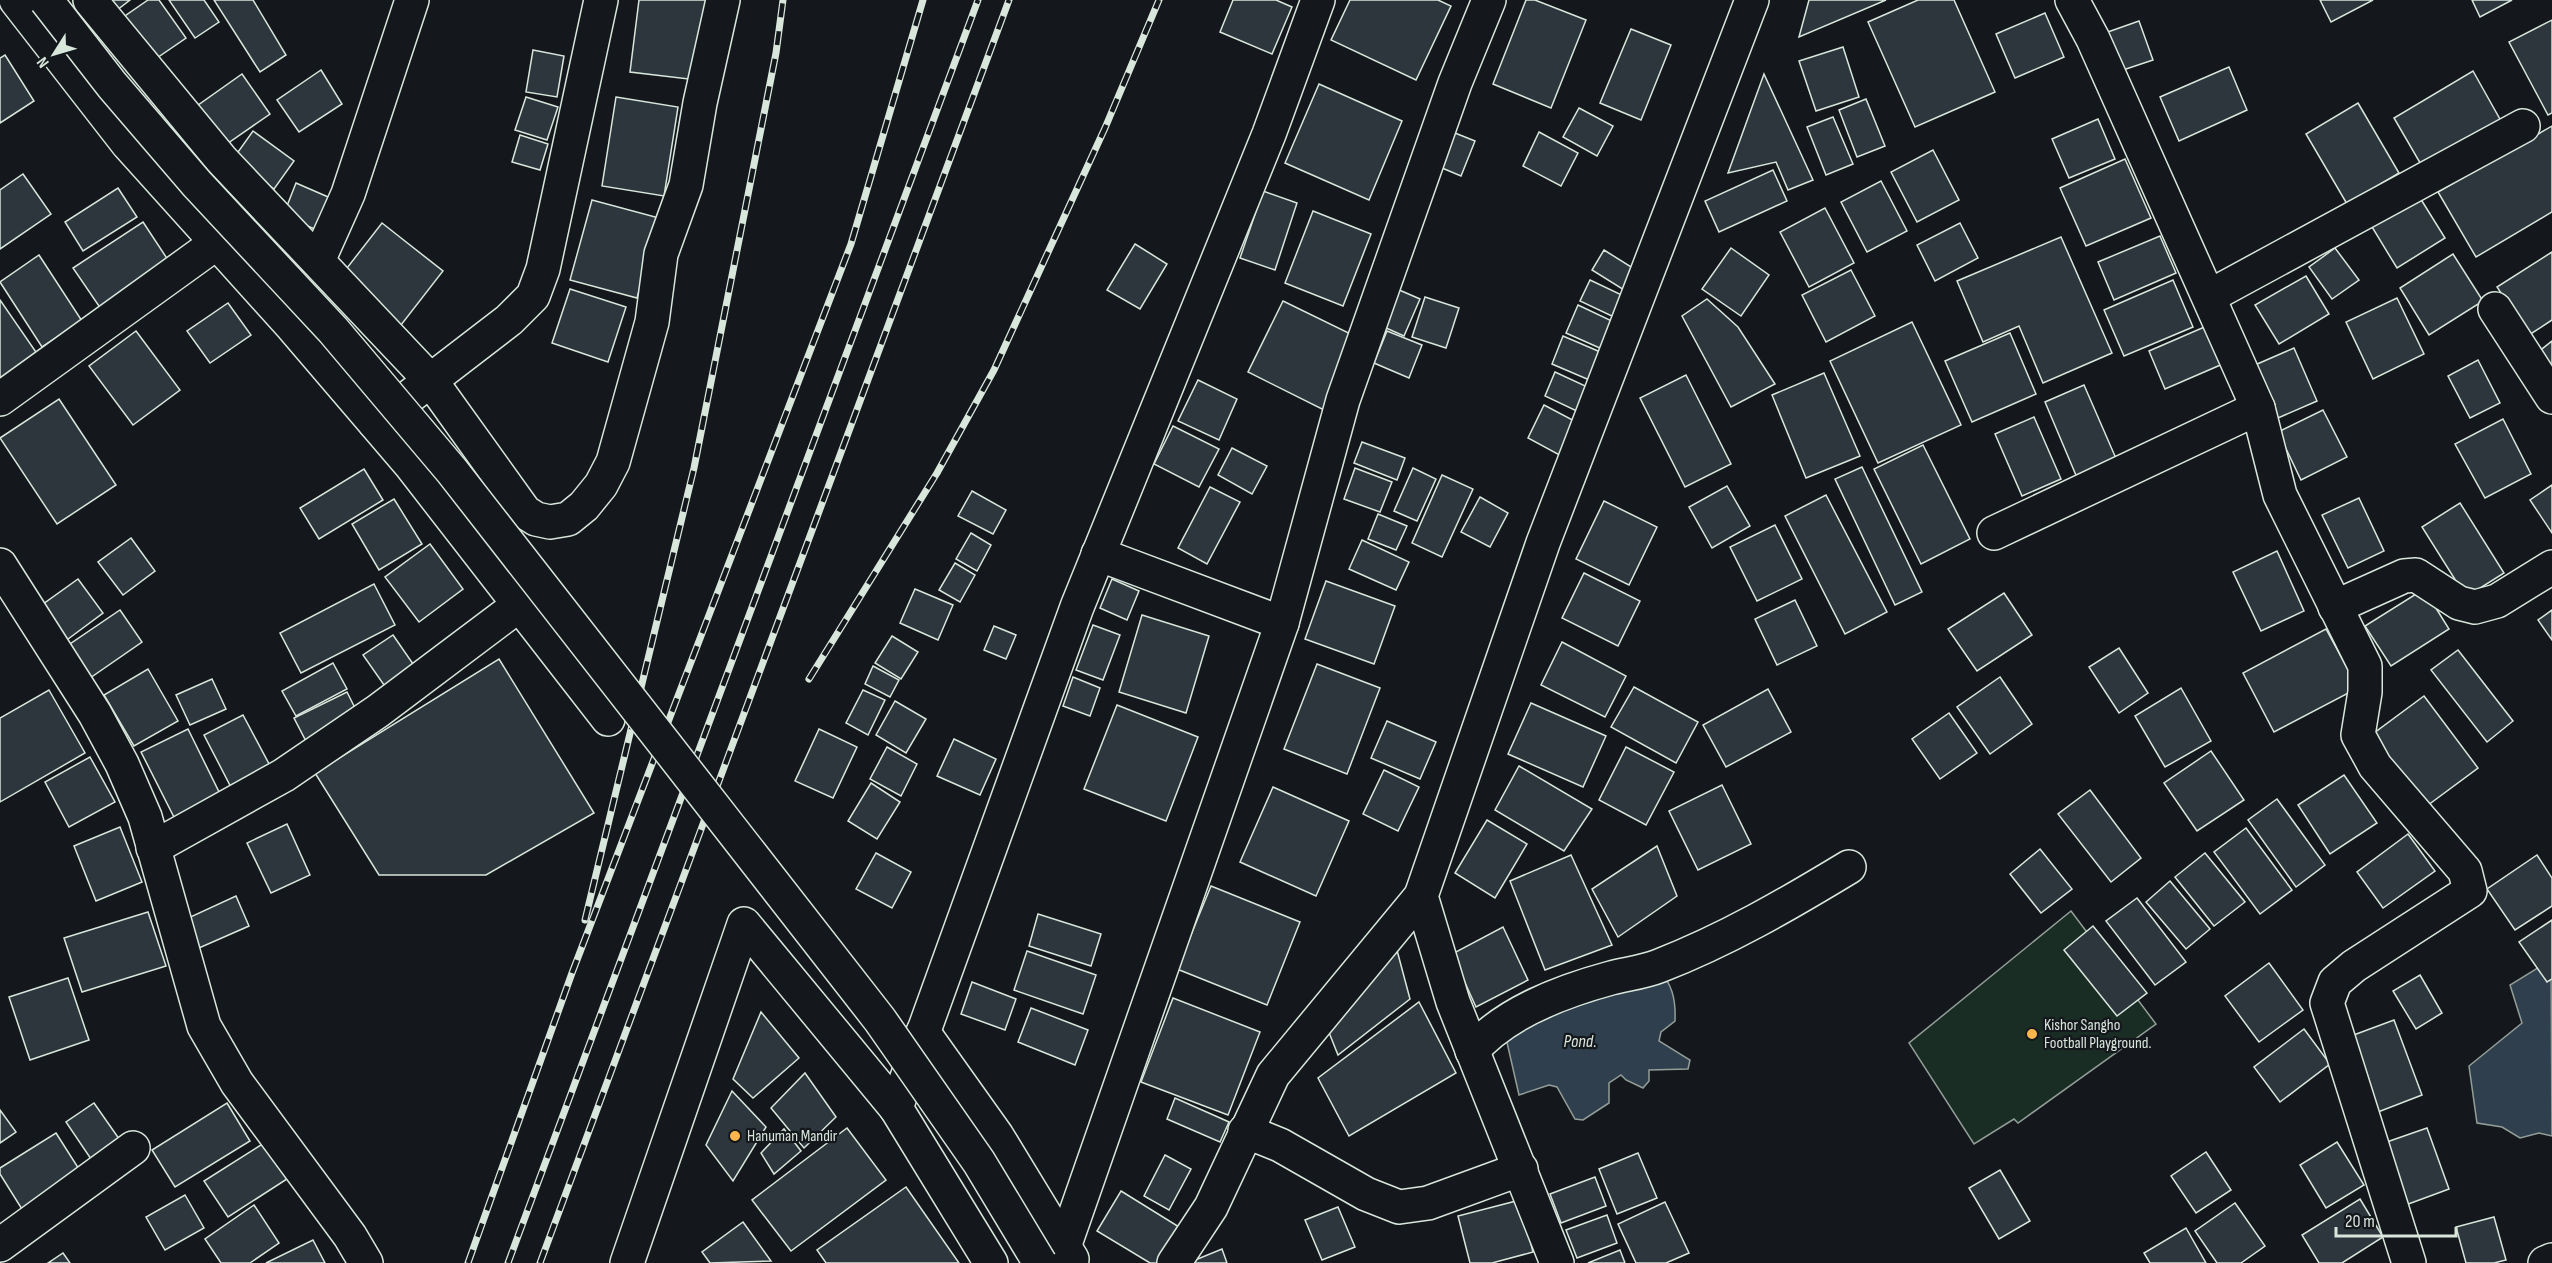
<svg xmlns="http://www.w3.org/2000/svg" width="2552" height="1263" font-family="'Sofia Sans Condensed',sans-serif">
<rect width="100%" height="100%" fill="#14181c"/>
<polygon fill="#1a2d24" stroke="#939e99" stroke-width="1.5" points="2071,911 2156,1024 2018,1123 2014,1119 1974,1144 1909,1043"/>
<g fill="#2f3f4d" stroke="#939e99" stroke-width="1.5">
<polygon points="2551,960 2552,1136 2539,1133 2520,1138 2502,1127 2477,1123 2469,1066 2522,1023 2510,985"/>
<path d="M1657 967C1672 984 1676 998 1675 1021L1661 1032 1659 1041 1690 1060 1688 1069 1649 1070V1081L1643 1088 1626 1080 1621 1075 1609 1083V1103L1583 1120 1575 1119 1557 1087 1549 1085 1519 1095 1506 1038 1514 1021Z"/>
</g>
<g fill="#2c363c" stroke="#d8e6dc" stroke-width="1.5">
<polygon points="101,0 130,0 112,14"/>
<polygon points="148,0 159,0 186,38 151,62 122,18"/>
<polygon points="169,0 204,0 219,22 195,38"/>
<polygon points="214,0 253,0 286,55 260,72"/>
<polygon points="639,0 706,0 697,80 630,72"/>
<polygon points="1233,0 1276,0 1292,7 1272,54 1220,32"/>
<polygon points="1350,0 1438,0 1451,6 1416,80 1331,40"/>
<polygon points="1526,0 1535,0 1586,20 1551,108 1493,84"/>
<polygon points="1809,0 1886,0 1799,37"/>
<polygon points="1918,0 1954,0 1995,92 1915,127 1868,22"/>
<polygon points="2320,0 2373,0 2331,22"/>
<polygon points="2472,0 2512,0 2480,17"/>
<polygon points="2045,13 2064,57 2015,78 1996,34"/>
<polygon points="2552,20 2552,113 2548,115 2509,42"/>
<polygon points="2139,21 2153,60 2117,72 2105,33"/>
<polygon points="1631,29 1671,45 1641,120 1600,103"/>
<polygon points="1843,47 1859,97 1816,111 1799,61"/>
<polygon points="533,50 564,56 557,97 526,92"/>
<polygon points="5,55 34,101 0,123 0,58"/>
<polygon points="2229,67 2247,110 2179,141 2160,97"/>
<polygon points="321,70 342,104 299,132 277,100"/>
<polygon points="2473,71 2501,121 2423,168 2394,118"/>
<polygon points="242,74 270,114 221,148 194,108"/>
<polygon points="1764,74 1813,180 1788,190 1776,162 1728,173"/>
<polygon points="1319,84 1402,121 1369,200 1285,163"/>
<polygon points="526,97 558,107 547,140 515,130"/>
<polygon points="616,97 678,107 664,196 602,186"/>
<polygon points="1866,99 1885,146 1857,157 1839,110"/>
<polygon points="2358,103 2399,173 2347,204 2306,134"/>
<polygon points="1579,108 1613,126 1597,156 1563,137"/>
<polygon points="1833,117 1853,164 1826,175 1807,127"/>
<polygon points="2098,119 2115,159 2069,178 2052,139"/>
<polygon points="2552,126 2552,212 2476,257 2438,192"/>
<polygon points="253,131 294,161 274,189 233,159"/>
<polygon points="1450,131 1475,141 1461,176 1435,165"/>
<polygon points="1539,132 1578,153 1561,186 1523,166"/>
<polygon points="520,135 548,144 540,170 512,162"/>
<polygon points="1933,150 1959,200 1917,222 1891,172"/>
<polygon points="2125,159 2151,218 2086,246 2060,188"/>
<polygon points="1773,170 1787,201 1719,232 1705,201"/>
<polygon points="23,174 51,214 0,249 0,190"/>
<polygon points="1881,181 1907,231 1867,252 1841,202"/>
<polygon points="296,183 335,200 322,232 283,216"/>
<polygon points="118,188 137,217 83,251 65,222"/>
<polygon points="1263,191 1297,203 1275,270 1240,258"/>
<polygon points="2417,193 2445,238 2397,268 2369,222"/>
<polygon points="592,200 659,218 637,298 570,280"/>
<polygon points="1825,208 1854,263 1809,287 1780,232"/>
<polygon points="1313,211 1371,234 1343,306 1285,283"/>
<polygon points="143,222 170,263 101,309 73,268"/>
<polygon points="382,223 443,271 401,325 340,277"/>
<polygon points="1960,223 1978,258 1935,281 1917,245"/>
<polygon points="2160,236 2176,273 2114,300 2098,262"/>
<polygon points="2061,237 2112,353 2043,383 2019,326 1983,342 1957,281"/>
<polygon points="1135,244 1167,264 1140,309 1107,290"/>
<polygon points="1731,248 1769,275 1741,316 1702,289"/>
<polygon points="2335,248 2359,280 2332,299 2309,267"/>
<polygon points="1604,250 1636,270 1624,290 1592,270"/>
<polygon points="2552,252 2552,320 2529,335 2497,287"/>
<polygon points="2453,254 2483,301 2429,335 2400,288"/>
<polygon points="39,255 82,321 42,347 0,282"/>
<polygon points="1851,270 1875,316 1826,342 1802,295"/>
<polygon points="2306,276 2329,314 2279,344 2255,305"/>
<polygon points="1590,280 1626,297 1616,318 1580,301"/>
<polygon points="2173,280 2193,327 2124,356 2104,310"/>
<polygon points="1390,286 1420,299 1404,336 1375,323"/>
<polygon points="570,289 626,307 608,362 552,343"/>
<polygon points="1425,297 1459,308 1446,348 1412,337"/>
<polygon points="2397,298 2424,354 2373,379 2346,322"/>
<polygon points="1707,299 1738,327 1775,384 1731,407 1682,316"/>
<polygon points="0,300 38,355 0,382"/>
<polygon points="1283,301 1361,339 1326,411 1248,372"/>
<polygon points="228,303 251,335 210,363 187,331"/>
<polygon points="1578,305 1614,322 1602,349 1566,333"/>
<polygon points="1912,322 1961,425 1878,463 1830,361"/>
<polygon points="2209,325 2225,363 2165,389 2149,351"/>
<polygon points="136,331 180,390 133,425 89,366"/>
<polygon points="1387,331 1422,345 1409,378 1374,363"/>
<polygon points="2010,333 2036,394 1972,422 1945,361"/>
<polygon points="1563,336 1605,354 1594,382 1552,364"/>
<polygon points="2552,341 2552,371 2538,352"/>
<polygon points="2294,348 2317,401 2278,418 2255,365"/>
<polygon points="2478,360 2500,403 2470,418 2448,376"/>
<polygon points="1555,372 1594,390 1583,414 1545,396"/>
<polygon points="1824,373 1860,456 1806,478 1772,395"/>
<polygon points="1686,375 1731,464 1685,487 1640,398"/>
<polygon points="1198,380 1237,399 1219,440 1178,421"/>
<polygon points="2084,385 2118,463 2078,480 2045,402"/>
<polygon points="59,399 116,485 57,524 0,438"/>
<polygon points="1544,405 1582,425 1565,458 1528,438"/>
<polygon points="2323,410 2347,457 2301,480 2278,432"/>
<polygon points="2034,417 2061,479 2022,496 1995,434"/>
<polygon points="2503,419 2531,474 2485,498 2455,444"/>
<polygon points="1173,426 1219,449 1199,487 1154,464"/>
<polygon points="1362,442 1405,458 1397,480 1354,463"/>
<polygon points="1923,445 1970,539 1921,564 1874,469"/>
<polygon points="1232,448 1267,466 1252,494 1218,475"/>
<polygon points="1862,467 1922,592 1895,605 1835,479"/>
<polygon points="1355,468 1392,482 1380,512 1344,499"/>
<polygon points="1413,468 1436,479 1417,521 1394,511"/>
<polygon points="364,469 383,500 319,539 300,508"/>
<polygon points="1442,475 1473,489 1442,557 1412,543"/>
<polygon points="2552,485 2552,533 2530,500"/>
<polygon points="1727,486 1750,526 1712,548 1689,507"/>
<polygon points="1210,487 1240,502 1207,564 1178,548"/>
<polygon points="972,491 1006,510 993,534 958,516"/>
<polygon points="1826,495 1887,612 1845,634 1785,516"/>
<polygon points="1480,497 1508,513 1490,547 1461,532"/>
<polygon points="2359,498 2384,551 2348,568 2322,515"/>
<polygon points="394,499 422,544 379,570 352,524"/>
<polygon points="1604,501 1657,527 1629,585 1576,559"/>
<polygon points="2460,503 2504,573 2466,597 2422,527"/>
<polygon points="1378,514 1407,526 1396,550 1368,539"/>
<polygon points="1775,525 1802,579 1757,601 1730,547"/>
<polygon points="971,533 991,545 977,571 956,559"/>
<polygon points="131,538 155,571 123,595 98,562"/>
<polygon points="1362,540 1409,562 1396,590 1349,569"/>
<polygon points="430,544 463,589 419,622 385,577"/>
<polygon points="2277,551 2304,611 2261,631 2233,572"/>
<polygon points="955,563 975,575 960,602 939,590"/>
<polygon points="1584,573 1640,601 1618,646 1562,618"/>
<polygon points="78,579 103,613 64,642 39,607"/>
<polygon points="1112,579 1139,591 1127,620 1100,608"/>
<polygon points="1326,581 1395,606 1374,664 1305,639"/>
<polygon points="374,584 395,625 301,673 280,633"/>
<polygon points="915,589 953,605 938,640 900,623"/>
<polygon points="2424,589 2449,629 2391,666 2365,626"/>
<polygon points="2004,593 2032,635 1977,671 1948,629"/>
<polygon points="1795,600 1817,646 1777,665 1755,619"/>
<polygon points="120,610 142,642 90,678 67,646"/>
<polygon points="2552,610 2552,640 2538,620"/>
<polygon points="1142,615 1209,636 1186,713 1119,692"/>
<polygon points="1093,625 1120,635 1103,680 1076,670"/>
<polygon points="994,626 1016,635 1006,659 984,650"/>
<polygon points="2326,629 2358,688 2274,732 2243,673"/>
<polygon points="393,635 420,674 391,695 363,655"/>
<polygon points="892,636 918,652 901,679 875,663"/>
<polygon points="1562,642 1626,676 1605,717 1541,685"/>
<polygon points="2119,648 2148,693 2119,713 2089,667"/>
<polygon points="2458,650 2513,721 2487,742 2431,670"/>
<polygon points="499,659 594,813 486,875 379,875 315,773"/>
<polygon points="333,663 347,689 296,716 282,691"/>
<polygon points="1317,664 1380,688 1347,774 1284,749"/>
<polygon points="873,666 899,680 890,697 865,684"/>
<polygon points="148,669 178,721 134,746 104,695"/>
<polygon points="1073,677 1100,688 1090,716 1063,706"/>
<polygon points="2000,677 2032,724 1990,754 1957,707"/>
<polygon points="212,679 226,709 190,725 176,695"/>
<polygon points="1634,687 1698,722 1676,763 1611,727"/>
<polygon points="2181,688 2211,741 2165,767 2135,716"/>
<polygon points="1768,689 1791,732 1726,767 1703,725"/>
<polygon points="49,690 85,753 0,802 0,718"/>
<polygon points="863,690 885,700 868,735 846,723"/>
<polygon points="347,692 361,720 309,747 294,718"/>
<polygon points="2424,696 2478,768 2420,811 2366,739"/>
<polygon points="895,701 926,719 906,753 876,735"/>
<polygon points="1531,703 1606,736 1583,787 1508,754"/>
<polygon points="1117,705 1198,737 1166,821 1084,789"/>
<polygon points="1949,713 1977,753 1940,779 1912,739"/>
<polygon points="243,715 275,775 235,795 204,735"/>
<polygon points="1387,721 1436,742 1420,779 1371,758"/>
<polygon points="188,729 225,804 179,827 141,752"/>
<polygon points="819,729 857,747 833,798 795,781"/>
<polygon points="954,739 996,759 980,795 937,776"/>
<polygon points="887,747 917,764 901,796 870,779"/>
<polygon points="1626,747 1674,772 1646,825 1599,800"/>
<polygon points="2211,751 2244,800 2197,831 2164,783"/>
<polygon points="90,757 115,802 69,827 45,782"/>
<polygon points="1519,766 1592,809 1564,851 1495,810"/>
<polygon points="1384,770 1419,787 1398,831 1363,814"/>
<polygon points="2344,775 2377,823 2330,854 2298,805"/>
<polygon points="871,783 900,802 877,839 848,821"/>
<polygon points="1722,785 1751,844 1698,870 1669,811"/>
<polygon points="1273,787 1349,821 1316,896 1240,862"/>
<polygon points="2090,790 2141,858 2111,882 2058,814"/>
<polygon points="2277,799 2325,865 2296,887 2248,820"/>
<polygon points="1487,820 1527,844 1495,898 1455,873"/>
<polygon points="287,824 310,875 271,893 247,843"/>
<polygon points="120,827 142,882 96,901 74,846"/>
<polygon points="2246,828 2292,890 2260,914 2214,852"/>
<polygon points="2408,834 2435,871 2383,908 2357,872"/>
<polygon points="1657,846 1677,896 1618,937 1592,889"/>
<polygon points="2040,849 2072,889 2041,913 2010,874"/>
<polygon points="876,853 911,872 892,908 856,889"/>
<polygon points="2205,853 2245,902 2214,926 2175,877"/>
<polygon points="1571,855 1612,945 1545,970 1510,881"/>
<polygon points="2537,855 2552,878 2552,906 2515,930 2487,889"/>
<polygon points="2170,881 2210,929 2186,949 2146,902"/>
<polygon points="1211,886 1300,922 1267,1005 1177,969"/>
<polygon points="236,896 249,926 199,948 186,919"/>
<polygon points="2137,898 2186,962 2155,985 2106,921"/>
<polygon points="148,912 166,966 82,992 64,938"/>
<polygon points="1038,914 1101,934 1091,966 1029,946"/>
<polygon points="2552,920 2552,979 2547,982 2519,942"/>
<polygon points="2093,926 2147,993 2117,1016 2064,950"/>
<polygon points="1503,927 1528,980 1476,1007 1452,954"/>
<polygon points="1394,939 1410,999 1338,1055 1324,1020"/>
<polygon points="1027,951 1096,975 1083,1014 1014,990"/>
<polygon points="2269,963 2303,1010 2259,1042 2225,996"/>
<polygon points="2420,975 2442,1013 2416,1029 2393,991"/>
<polygon points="68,978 89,1040 30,1060 9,997"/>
<polygon points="972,982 1016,999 1005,1030 961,1014"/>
<polygon points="1173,998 1260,1032 1228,1115 1141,1082"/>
<polygon points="1419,1002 1456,1073 1349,1136 1318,1078"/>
<polygon points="1031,1008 1088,1030 1075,1065 1018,1042"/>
<polygon points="761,1012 799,1058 753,1098 733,1079"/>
<polygon points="2394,1020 2422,1095 2378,1112 2351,1036"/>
<polygon points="2304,1029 2330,1064 2280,1102 2254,1067"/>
<polygon points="805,1073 836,1117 804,1148 771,1108"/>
<polygon points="732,1091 766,1127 733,1181 706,1145"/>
<polygon points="1175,1098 1229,1122 1220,1142 1167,1119"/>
<polygon points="94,1103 122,1143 93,1162 66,1122"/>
<polygon points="227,1103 250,1141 175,1187 152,1150"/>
<polygon points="0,1110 16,1132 0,1143"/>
<polygon points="847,1128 886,1180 791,1251 752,1200"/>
<polygon points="2427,1128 2449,1189 2403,1206 2381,1144"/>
<polygon points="784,1129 801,1151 774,1174 761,1153"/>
<polygon points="56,1133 84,1177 25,1214 0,1174 0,1168"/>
<polygon points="2337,1142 2364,1185 2326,1208 2300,1165"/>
<polygon points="264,1143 287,1179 228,1217 204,1181"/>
<polygon points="2206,1152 2231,1190 2196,1213 2171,1176"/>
<polygon points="1638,1153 1657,1198 1617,1214 1599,1169"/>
<polygon points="1165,1155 1191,1169 1169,1210 1144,1196"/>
<polygon points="2000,1170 2030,1221 1999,1239 1969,1188"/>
<polygon points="1595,1177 1606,1206 1561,1223 1550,1194"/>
<polygon points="906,1187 959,1263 826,1263 817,1250"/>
<polygon points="1121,1191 1184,1230 1164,1263 1150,1263 1097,1231"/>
<polygon points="185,1195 204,1228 165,1250 146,1217"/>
<polygon points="2360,1199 2383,1237 2342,1263 2319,1263 2302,1235"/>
<polygon points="1520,1200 1533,1252 1492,1263 1470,1263 1458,1216"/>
<polygon points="1665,1202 1689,1253 1666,1263 1636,1263 1618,1224"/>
<polygon points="2235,1203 2265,1246 2241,1263 2217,1263 2195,1231"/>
<polygon points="254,1205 279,1243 250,1263 221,1263 205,1239"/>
<polygon points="1338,1207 1355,1247 1322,1260 1305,1220"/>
<polygon points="1607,1215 1617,1243 1577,1258 1566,1230"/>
<polygon points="2494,1217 2506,1260 2494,1263 2466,1263 2456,1227"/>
<polygon points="743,1222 771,1261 710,1263 702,1252"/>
<polygon points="2186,1228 2206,1263 2150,1263 2144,1253"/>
<polygon points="313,1240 325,1263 266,1263"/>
<polygon points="1222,1249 1227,1263 1188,1263"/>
<polygon points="1620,1250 1625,1263 1588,1263"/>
<polygon points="63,1253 70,1263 48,1263"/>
</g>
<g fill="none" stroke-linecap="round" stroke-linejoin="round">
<defs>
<g id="minor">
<polyline points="16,0 128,144 292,326 410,464 608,719"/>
<polyline points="90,0 221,159 431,381 525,512 536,519 550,522 568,519 584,506 601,485 613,462 652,322 661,254 686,185 700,103 723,0"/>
<polyline points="2072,0 2093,39 2258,408 2280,495 2365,666 2365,692 2358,735 2375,766 2465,871 2470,891 2354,966 2335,982 2327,1003 2409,1263"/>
<polyline points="318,261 348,194 412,0"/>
<polyline points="2210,296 2523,126"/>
<polyline points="2495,309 2552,397"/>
<polyline points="0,399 215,244"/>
<polyline points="375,423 509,320 533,296 543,269 601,0"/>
<polyline points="1994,533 2258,408"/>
<polyline points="1098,554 1282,623"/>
<polyline points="0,565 95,714 122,764 145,817 204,1026 237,1083 350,1236 366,1263"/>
<polyline points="2335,607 2404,576 2416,575 2459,603 2475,607 2497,601 2552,567"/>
<polyline points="153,848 284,775 378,711 519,605"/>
<polyline points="923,1032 997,1136 1072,1259"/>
<path d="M1472 1051C1505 1012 1563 991 1611 978 1627 974 1644 972 1659 966 1726 940 1788 904 1849 867"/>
<polyline points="1245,1131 1280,1145 1366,1194 1399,1207 1428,1203 1521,1169"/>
<polyline points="1065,1244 1282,623 1343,400 1455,83 1489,0"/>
<polyline points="0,1245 133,1148"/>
<polyline points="627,1263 744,924 896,1108"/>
<polyline points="991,1263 896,1108 1077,607 1269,134 1318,0"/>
<polyline points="1174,1263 1211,1207 1273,1075 1421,896"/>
<polyline points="2545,1263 2552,1260"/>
</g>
<polyline id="tertiary" points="1557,1263 1453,1002 1421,896 1543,543 1752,0"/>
</defs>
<use href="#minor" stroke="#d8e6dc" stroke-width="36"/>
<use href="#tertiary" stroke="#d8e6dc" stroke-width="36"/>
<use href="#minor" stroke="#14181c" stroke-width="33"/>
<use href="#tertiary" stroke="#14181c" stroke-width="33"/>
<defs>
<g id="rail">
<polyline points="809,679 937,473 994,370 1105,128 1159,0"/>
<polyline points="585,920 694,468 776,53 783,0"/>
<polyline points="468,1263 572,973 851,244 923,0"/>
<polyline points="508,1263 978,0"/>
<polyline points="540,1263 1009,0"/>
</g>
</defs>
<use href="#rail" stroke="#d8e6dc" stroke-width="7"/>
<use href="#rail" stroke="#14181c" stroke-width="4.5" stroke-dasharray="14" stroke-linecap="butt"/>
<defs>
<polyline id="secondary-bridge" points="46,0 112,85 197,184 333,330 452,471 880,1020 979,1162 1040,1263"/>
</defs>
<use href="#secondary-bridge" stroke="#d8e6dc" stroke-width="36" stroke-linecap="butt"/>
<use href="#secondary-bridge" stroke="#14181c" stroke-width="33"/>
</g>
<g fill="#ffb74d" stroke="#14181c" stroke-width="2">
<circle cx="2032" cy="1034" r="6"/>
<circle cx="735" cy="1136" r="6"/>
</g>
<g text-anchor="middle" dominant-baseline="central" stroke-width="4.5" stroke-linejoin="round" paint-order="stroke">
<g font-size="16" fill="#d8e6dc" stroke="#14181c" text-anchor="start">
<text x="2044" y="1025">Kishor Sangho<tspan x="2044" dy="18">Football Playground.</tspan></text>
<text x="747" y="1136">Hanuman Mandir</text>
</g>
<g font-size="18" font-style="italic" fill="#d8e6dc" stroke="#14181c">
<text x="1580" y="1041">Pond.</text>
</g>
</g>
<g transform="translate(54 54) rotate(233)" stroke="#14181c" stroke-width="4.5" paint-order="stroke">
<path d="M0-4.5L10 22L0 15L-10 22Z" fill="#d8e6dc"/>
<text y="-9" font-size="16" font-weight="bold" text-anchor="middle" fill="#d8e6dc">N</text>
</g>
<path d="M2336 1227v9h120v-9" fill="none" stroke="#d8e6dc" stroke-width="3"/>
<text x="2345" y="1227" font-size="18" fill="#d8e6dc" stroke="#14181c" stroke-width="4.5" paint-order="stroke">20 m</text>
</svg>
